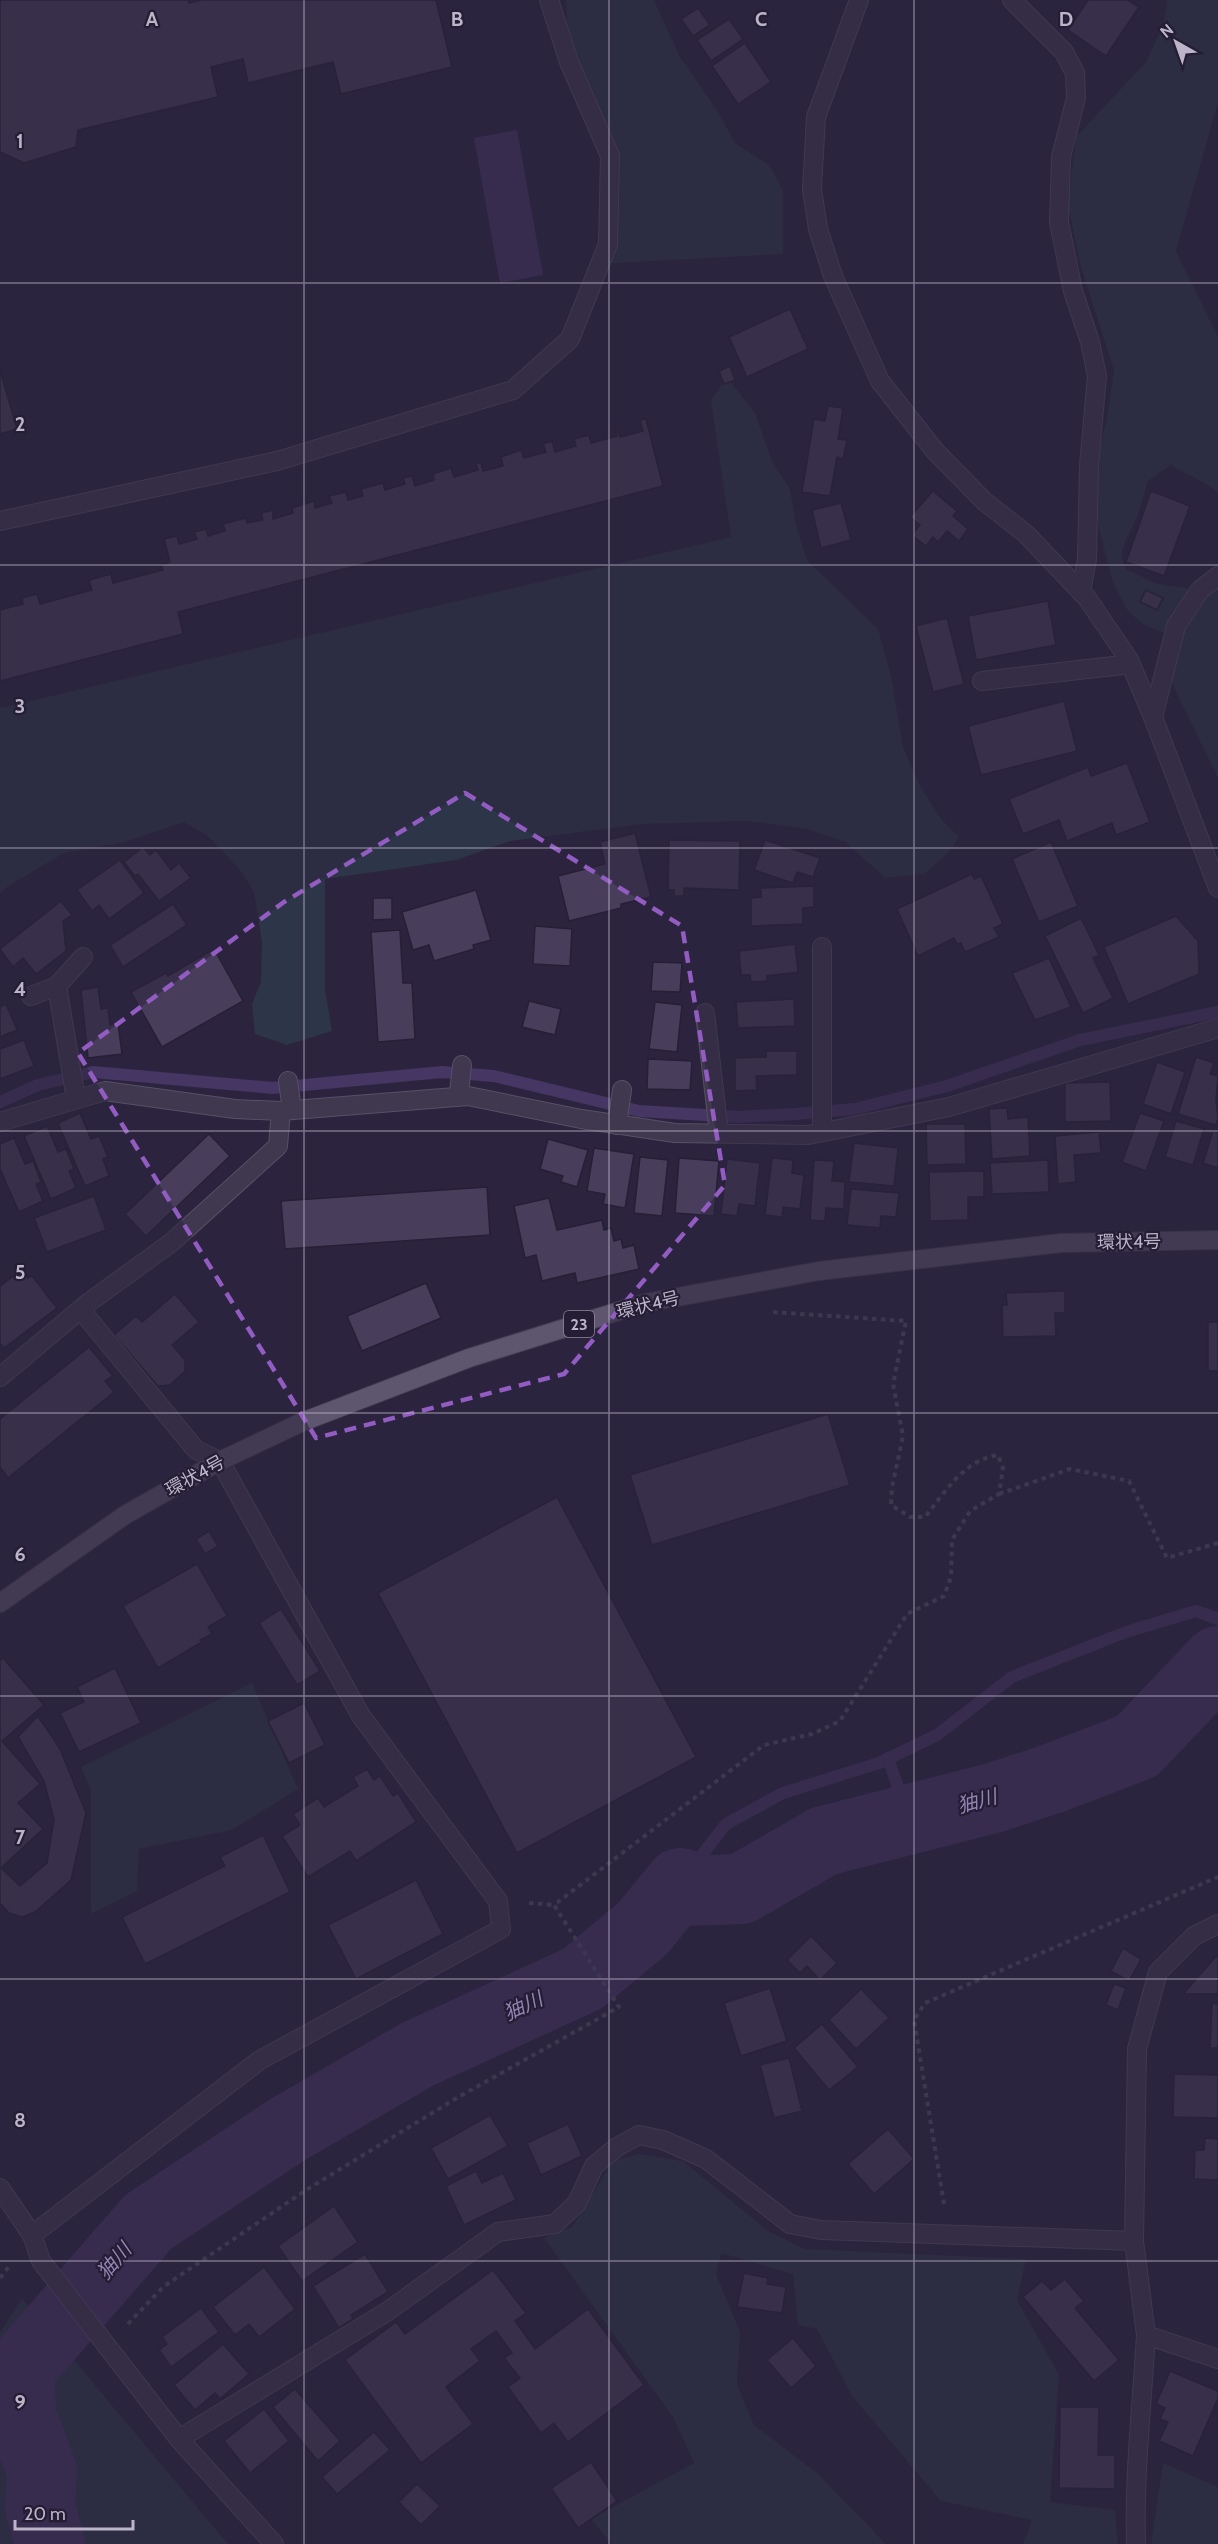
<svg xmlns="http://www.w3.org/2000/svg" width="1218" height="2544" font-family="Cabin,'Noto Sans JP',sans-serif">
<rect width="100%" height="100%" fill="#2c243e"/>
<g fill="#2d3548">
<polygon points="566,0 654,0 680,57 717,110 735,143 769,165 783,190 783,254 600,264 610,156 569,62"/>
<path d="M1167 0H1218V102L1176 251 1218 337V493C1210 484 1183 473 1171 465L1148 481 1138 515 1126 540 1121 556 1126 569 1158 584 1200 590 1218 576V778L1165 669 1175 626 1164 633 1143 624 1128 611 1113 583 1098 525 1096 488 1097 457 1107 419 1114 370 1080 264 1068 205 1076 137 1146 62 1164 23Z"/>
<polygon points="727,377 755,413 772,461 790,489 796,525 807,560 878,629 891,676 903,747 920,786 941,819 959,837 949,852 924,874 886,878 845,842 807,829 749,821 643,824 510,841 456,860 325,879 325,989 332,1031 287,1045 255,1034 252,1004 261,982 262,942 254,892 240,870 208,836 184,822 125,842 64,853 7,887 0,894 0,708 731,537 711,400"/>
<polygon points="252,1683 298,1789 232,1830 139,1849 137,1891 91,1914 91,1790 81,1767"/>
<polygon points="639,2154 683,2161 768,2231 805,2249 1026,2259 1017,2300 1059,2375 1050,2502 1115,2510 1118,2544 1023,2544 1032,2520 941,2501 852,2396 817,2329 798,2325 793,2274 721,2253 716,2274 740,2332 737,2385 754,2425 817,2473 886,2544 612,2544 591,2519 694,2463 673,2417 544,2238 572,2227 613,2161"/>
<polygon points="22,2298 228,2544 0,2544 0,2333"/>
<polygon points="1163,2463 1218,2487 1218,2544 1151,2544"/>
</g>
<polygon fill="#453663" points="517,130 543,275 500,283 474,138"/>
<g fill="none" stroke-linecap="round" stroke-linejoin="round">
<g stroke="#453663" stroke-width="12">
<polyline points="0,1102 38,1085 93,1072 273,1088 442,1072 494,1076 639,1111 738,1117 794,1114 855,1109 947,1086 1080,1040 1218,1012"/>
<polyline points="888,1758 909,1820"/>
<polyline points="680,1883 726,1824 783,1793 879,1763 937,1735 1012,1677 1126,1632 1196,1611 1218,1619"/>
</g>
<polyline stroke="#453663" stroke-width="70" points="50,2544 40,2507 42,2471 21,2416 20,2369 148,2222 287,2130 418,2054 582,1979 642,1929 680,1883 685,1891 741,1889 824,1841 993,1798 1054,1778 1137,1746 1218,1661"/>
</g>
<g fill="#483e5c" stroke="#261f35" stroke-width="1.5">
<polygon points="0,0 188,0 189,3 201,0 436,0 452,67 341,94 333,62 248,83 243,59 211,67 218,97 78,130 76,147 24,163 0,152"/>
<polygon points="1088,0 1128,0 1139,7 1106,56 1068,30"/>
<polygon points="698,8 710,25 693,36 681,19"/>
<polygon points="729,19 743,39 711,61 697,40"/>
<polygon points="745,43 771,82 738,104 712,66"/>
<polygon points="790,309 808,349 747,377 729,337"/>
<polygon points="730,366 735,380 724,384 719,371"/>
<polygon points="0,370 17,429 0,434"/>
<polygon points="828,406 843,408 838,439 847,440 843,459 837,457 830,496 802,492 814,419 825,421"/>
<polygon points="646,419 663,486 178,612 183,634 0,681 0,610 23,604 22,598 37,594 40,604 92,590 89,580 111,574 113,583 163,570 161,565 170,562 164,539 177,536 179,544 197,539 194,532 206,529 208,536 225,531 223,524 246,518 247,523 263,520 261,513 273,510 273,519 293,513 292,508 314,501 315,508 332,503 329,496 346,492 348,500 363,496 361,489 383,483 385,490 405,484 403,478 412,476 415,486 434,480 433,474 451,468 454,477 478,470 476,464 481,462 483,471 503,466 501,457 521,450 524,458 546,452 543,444 552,441 555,452 576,446 574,439 589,435 591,443 617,436 615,429 617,429 620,437 643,431 640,420"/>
<polygon points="933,491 957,511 953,516 968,529 959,541 947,531 938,542 933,537 926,546 912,535 920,525 910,517"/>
<polygon points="1151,491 1190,506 1164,576 1126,562"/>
<polygon points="841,503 851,540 821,548 812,510"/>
<polygon points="1146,590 1163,598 1157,610 1140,602"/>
<polygon points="1048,601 1056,645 976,660 968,616"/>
<polygon points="947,618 964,684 933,692 916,626"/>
<polygon points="1064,701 1077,751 981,775 968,726"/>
<polygon points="1127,763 1150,822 1116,835 1112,823 1067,841 1059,820 1023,834 1009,799 1088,767 1091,776"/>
<polygon points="635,833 651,897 621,904 621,908 569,921 558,876 605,864 600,842"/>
<polygon points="669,840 740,841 739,890 684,888 684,896 674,896 674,890 668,890"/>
<polygon points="765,840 820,858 813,877 797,872 793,883 754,870"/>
<polygon points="1051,842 1078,906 1039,922 1012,859"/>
<polygon points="143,847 150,855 156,850 171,870 179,863 191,878 159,901 138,874 135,876 124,862"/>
<polygon points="120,860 144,893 109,919 99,905 92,911 77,890"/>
<polygon points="972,874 974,879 981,876 1003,924 994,928 999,937 965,952 961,943 957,944 954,938 918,956 897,909"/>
<polygon points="814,886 814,907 803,908 803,924 751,926 751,898 761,897 761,888"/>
<polygon points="476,890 491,940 473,945 474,949 434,961 429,945 413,950 402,912"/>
<polygon points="373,898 392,898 392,919 373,920"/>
<polygon points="61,901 72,915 63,921 66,951 36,974 23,958 13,967 0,949"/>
<polygon points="173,904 187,925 123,967 110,945"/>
<polygon points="1176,916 1198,941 1199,974 1128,1004 1104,947"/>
<polygon points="1081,918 1099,955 1093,958 1113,998 1083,1013 1045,936"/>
<polygon points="535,926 572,929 570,966 533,964"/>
<polygon points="400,930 403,983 412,983 415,1039 378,1042 371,932"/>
<polygon points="795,944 798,972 767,976 767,981 751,982 750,975 741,975 739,951"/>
<polygon points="214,949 243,1001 162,1047 131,992 166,973 168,976"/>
<polygon points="1049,958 1071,1007 1035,1020 1012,973"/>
<polygon points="653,962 682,963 680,992 651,991"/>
<polygon points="98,987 101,1009 108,1008 110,1025 118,1023 122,1054 88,1058 81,990"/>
<polygon points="794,999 795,1026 738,1028 736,1002"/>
<polygon points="529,1001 561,1009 555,1035 522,1027"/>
<polygon points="655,1002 682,1005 677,1052 649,1049"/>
<polygon points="6,1004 17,1030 0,1037 0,1007"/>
<polygon points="24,1040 34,1066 0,1079 0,1049"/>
<polygon points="766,1051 797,1051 797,1075 756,1076 757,1090 735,1091 735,1058 766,1057"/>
<polygon points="1196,1057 1214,1063 1210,1074 1218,1076 1216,1100 1218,1118 1216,1125 1178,1114"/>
<polygon points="648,1059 692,1061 690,1090 647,1089"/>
<polygon points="1157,1062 1185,1072 1171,1114 1143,1104"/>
<polygon points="1110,1082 1111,1121 1065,1122 1065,1083"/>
<polygon points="1007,1108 1008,1119 1028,1117 1030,1156 992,1159 989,1109"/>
<polygon points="80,1113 91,1139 99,1136 108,1157 103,1159 109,1176 85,1186 58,1123"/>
<polygon points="1140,1113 1164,1121 1146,1171 1122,1162"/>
<polygon points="1176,1121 1204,1129 1193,1165 1165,1157"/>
<polygon points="926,1124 965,1124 966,1164 927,1165"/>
<polygon points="47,1126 58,1152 66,1149 74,1169 69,1171 76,1188 51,1199 24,1136"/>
<polygon points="1213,1131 1218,1132 1218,1168 1203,1163"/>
<polygon points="1099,1132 1101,1153 1074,1155 1076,1182 1058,1184 1055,1136"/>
<polygon points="209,1134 230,1156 146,1236 125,1214"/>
<polygon points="14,1138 25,1164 33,1161 41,1182 36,1184 43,1201 19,1212 0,1169 0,1144"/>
<polygon points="548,1139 588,1150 577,1187 561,1182 563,1176 540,1169"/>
<polygon points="854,1143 898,1148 894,1186 849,1182"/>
<polygon points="594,1148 634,1154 625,1208 603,1204 605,1194 587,1191"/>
<polygon points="640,1157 668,1160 662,1216 634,1213"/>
<polygon points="679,1158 719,1161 714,1216 675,1213"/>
<polygon points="772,1158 793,1160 792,1173 804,1175 800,1209 783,1207 782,1217 765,1215"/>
<polygon points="727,1159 760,1163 755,1206 739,1204 737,1216 721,1214"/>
<polygon points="814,1160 834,1161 832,1181 845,1182 844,1209 826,1208 825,1221 810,1220"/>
<polygon points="1048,1160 1049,1192 992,1194 990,1163"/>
<polygon points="984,1171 984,1197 968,1197 968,1220 930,1221 929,1172"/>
<polygon points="487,1187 490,1235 285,1249 281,1201"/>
<polygon points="851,1189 899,1193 896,1217 881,1216 880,1228 847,1225"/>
<polygon points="94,1196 106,1230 47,1252 34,1218"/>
<polygon points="549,1198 557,1230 602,1220 604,1230 611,1228 614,1241 621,1239 623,1248 634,1245 639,1269 577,1283 575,1273 542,1281 536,1255 525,1258 514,1206"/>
<polygon points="22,1270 28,1278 32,1276 57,1308 4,1348 0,1343 0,1286"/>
<polygon points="426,1283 441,1318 362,1351 347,1316"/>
<polygon points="1065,1291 1065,1313 1055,1313 1056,1336 1003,1337 1002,1305 1007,1305 1006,1293"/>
<polygon points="175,1294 199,1322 172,1345 185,1360 185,1371 170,1385 158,1386 114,1335 136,1316 142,1322"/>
<rect x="1208" y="1322" width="10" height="49"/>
<polygon points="89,1347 113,1376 105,1381 114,1392 8,1478 0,1467 0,1419"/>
<polygon points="828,1414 850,1485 652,1545 630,1475"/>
<polygon points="557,1497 696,1757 517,1853 378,1593"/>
<polygon points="209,1531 218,1546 205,1554 196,1539"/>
<polygon points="197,1564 227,1616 208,1627 212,1634 200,1640 202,1642 158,1668 123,1606"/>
<polygon points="281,1609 320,1671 297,1685 259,1623"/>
<polygon points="3,1658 44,1705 2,1741 40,1784 18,1803 43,1829 1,1868 20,1886 47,1863 54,1819 44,1781 18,1737 38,1716 60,1749 86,1813 71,1880 35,1912 22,1917 9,1913 0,1903 0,1661"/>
<polygon points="115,1668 141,1723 79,1752 60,1713 84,1702 77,1687"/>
<polygon points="304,1703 325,1745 289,1763 268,1721"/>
<polygon points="367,1769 374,1780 380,1776 393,1796 398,1793 416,1822 356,1861 350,1851 308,1877 282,1836 300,1825 293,1814 318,1798 324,1807 358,1786 353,1777"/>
<polygon points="263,1835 290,1892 145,1964 122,1917 225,1866 220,1857"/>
<polygon points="416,1880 443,1934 356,1979 328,1925"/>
<polygon points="811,1936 837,1963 820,1980 807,1966 800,1973 787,1960"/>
<polygon points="1123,1948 1141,1959 1129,1981 1111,1971"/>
<polygon points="1218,1954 1218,1994 1183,1994"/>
<polygon points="1114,1984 1126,1988 1118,2010 1106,2005"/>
<polygon points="770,1988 787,2041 741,2056 724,2003"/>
<polygon points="861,1989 889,2018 856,2049 829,2020"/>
<polygon points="1212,2003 1218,2004 1218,2048 1210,2048"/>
<polygon points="822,2024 858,2067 829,2090 794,2048"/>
<polygon points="789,2058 802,2111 774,2118 760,2065"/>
<polygon points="1174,2074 1218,2075 1218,2118 1173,2117"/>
<polygon points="490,2115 508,2146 448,2179 431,2148"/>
<polygon points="568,2124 582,2156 541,2175 527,2143"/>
<polygon points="888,2129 914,2159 874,2194 848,2164"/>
<polygon points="1205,2138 1218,2139 1218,2180 1194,2179 1195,2150 1204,2150"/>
<polygon points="476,2171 482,2183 503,2173 516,2200 464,2225 446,2186"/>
<polygon points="334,2206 358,2242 302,2281 278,2246"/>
<polygon points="365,2254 388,2292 351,2315 353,2319 339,2328 313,2286"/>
<polygon points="264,2267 295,2309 259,2337 249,2324 235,2335 213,2307"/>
<polygon points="493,2270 526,2313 515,2321 535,2349 588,2309 644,2385 568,2442 554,2423 541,2433 508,2387 520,2378 504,2358 512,2353 496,2331 471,2349 480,2361 446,2387 473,2424 421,2463 345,2360 396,2322 405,2334"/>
<polygon points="744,2273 768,2278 767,2284 786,2287 782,2313 737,2307"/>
<polygon points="1065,2279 1084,2301 1075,2308 1119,2360 1094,2381 1023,2297 1042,2281 1051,2290"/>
<polygon points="201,2308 219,2332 171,2367 159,2350 167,2344 162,2337"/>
<polygon points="793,2338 816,2366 791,2388 767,2360"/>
<polygon points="223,2344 249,2374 220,2399 215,2393 195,2410 174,2385"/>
<polygon points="1170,2371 1218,2391 1218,2398 1193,2456 1159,2441 1168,2422 1160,2419 1165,2408 1156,2404"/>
<polygon points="295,2389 340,2441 318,2461 273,2407"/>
<polygon points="1060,2407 1099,2407 1098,2455 1115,2455 1115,2489 1059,2488"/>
<polygon points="264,2409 289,2441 250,2473 224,2441"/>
<polygon points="374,2432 390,2450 337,2494 322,2477"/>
<polygon points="591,2462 617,2501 578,2528 551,2488"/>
<polygon points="417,2484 440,2506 421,2525 399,2502"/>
</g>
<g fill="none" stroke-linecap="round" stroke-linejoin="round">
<defs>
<g id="service">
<polyline points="1012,0 1064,52 1075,73 1076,98 1061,157 1059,222 1073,291 1090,342 1097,376 1089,465 1087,559 1081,592"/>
<polyline points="982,681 1131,664"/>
<polyline points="57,986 76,1099"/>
<polyline points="31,996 57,986 83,957"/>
<polyline points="705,1013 719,1133"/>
<polyline points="822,1132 822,947"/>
<polyline points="81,1310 196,1450 220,1461"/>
<polyline points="179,2439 388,2311 498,2232 555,2224 577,2203 594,2166 617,2147 639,2135 663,2140 706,2159 790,2224 821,2230 1134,2241"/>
<path d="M1136 2544C1134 2474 1142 2405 1146 2335"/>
</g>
<g id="minor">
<polyline points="0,521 277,461 513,390 570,339 608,244 610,156 569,62 549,0"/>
<polyline points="1153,717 1176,626 1200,590 1218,576"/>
<polyline points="288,1081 292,1110"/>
<polyline points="459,1093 462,1065"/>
<polyline points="0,1122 105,1091 235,1109 281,1111 468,1096 581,1119 675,1133 808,1135 949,1107 1218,1028"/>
<polyline points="617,1125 622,1090"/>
<polyline points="0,1377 88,1303 172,1242 278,1146 281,1111"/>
<polyline points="1218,1924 1194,1936 1158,1972 1137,2049 1134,2241 1146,2335 1218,2359"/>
<polyline points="0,2188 32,2235 41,2261 179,2439 274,2544"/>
<polyline points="32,2235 260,2060 501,1929 498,1901 361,1716 220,1461"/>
</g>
<polyline id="tertiary" points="859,0 816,117 812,189 818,229 833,276 880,381 935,451 984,501 1026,534 1087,598 1129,660 1153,717 1218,888"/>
<polyline id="primary" points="0,1603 125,1515 220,1461 302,1422 469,1358 645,1303 819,1271 1061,1243 1218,1240"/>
</defs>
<use href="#service" stroke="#575066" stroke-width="20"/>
<use href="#minor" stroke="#575066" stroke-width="20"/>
<use href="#tertiary" stroke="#575066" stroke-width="20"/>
<use href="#primary" stroke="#463e54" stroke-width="20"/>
<g stroke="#4e5165" stroke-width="4" stroke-dasharray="4.5 4.5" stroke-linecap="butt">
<polyline points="999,1494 1070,1469 1129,1481 1167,1558 1218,1543"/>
<polyline points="529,1903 554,1905"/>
<polyline points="944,2204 914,2020 925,2003 1218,1877"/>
<polyline points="0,2278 10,2265"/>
<path d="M128 2324 163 2287 306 2190 455 2099 619 2007 554 1905 764 1745 812 1734 840 1721 907 1614 944 1596 951 1577 952 1540 970 1511 999 1494 1003 1468 998 1455C964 1460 945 1492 925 1517H910L891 1505 892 1487 903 1436 893 1384 906 1321 772 1312"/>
</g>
<use href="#service" stroke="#3f384e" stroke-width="18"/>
<use href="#minor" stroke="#3f384e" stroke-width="18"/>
<use href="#tertiary" stroke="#3f384e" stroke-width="18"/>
<use href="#primary" stroke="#5e566e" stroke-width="18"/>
</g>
<path d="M0 0H1218V2544H0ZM465 793 682 926 725 1185 564 1374 316 1438 78 1053 284 902Z" fill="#2c243e" fill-opacity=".55" fill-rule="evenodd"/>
<path fill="none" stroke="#925cc2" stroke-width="4.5" stroke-dasharray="12 8" stroke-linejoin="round" d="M465 793 682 926 725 1185 564 1374 316 1438 78 1053 284 902Z"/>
<path fill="none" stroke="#bcb4c9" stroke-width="1.5" stroke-opacity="0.55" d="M304 0V2544M609 0V2544M914 0V2544M0 283H1218M0 565H1218M0 848H1218M0 1131H1218M0 1413H1218M0 1696H1218M0 1979H1218M0 2261H1218"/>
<g text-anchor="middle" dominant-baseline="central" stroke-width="4.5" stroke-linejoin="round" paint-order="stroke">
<rect fill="#241d33" stroke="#8e879c" stroke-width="1.5" x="564" y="1311" width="30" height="26" rx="4.5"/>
<g font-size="16" font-weight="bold" fill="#bcb4c9">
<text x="579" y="1324">23</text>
</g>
<g font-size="18" fill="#bcb4c9" stroke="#241d33">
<text transform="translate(1129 1242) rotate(-1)">環状4号</text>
<text transform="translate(648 1305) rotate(-14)">環状4号</text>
<text transform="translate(195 1476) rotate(-29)">環状4号</text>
</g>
<g font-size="20" font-style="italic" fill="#9384b4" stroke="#241d33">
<text transform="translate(977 1801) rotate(-15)">㹨川</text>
<text transform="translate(523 2006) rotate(-25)">㹨川</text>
<text transform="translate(114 2261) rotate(-49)">㹨川</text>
</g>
</g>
<g font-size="20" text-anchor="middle" font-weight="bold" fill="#bcb4c9" stroke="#241d33" stroke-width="4.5" stroke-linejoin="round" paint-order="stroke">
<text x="152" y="26">A</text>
<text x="457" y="26">B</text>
<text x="761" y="26">C</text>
<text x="1066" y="26">D</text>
<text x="20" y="148">1</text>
<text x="20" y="431">2</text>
<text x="20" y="713">3</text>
<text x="20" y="996">4</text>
<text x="20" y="1279">5</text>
<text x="20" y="1561">6</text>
<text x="20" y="1844">7</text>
<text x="20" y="2127">8</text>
<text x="20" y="2409">9</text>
</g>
<g transform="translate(1176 42) rotate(320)" stroke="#241d33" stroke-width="4.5" paint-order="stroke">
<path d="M0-4.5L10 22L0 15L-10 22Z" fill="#bcb4c9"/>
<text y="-9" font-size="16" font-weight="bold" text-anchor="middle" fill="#bcb4c9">N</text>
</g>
<path d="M15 2520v9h118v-9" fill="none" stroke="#bcb4c9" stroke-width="3"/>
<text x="24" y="2520" font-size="18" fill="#bcb4c9" stroke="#241d33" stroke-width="4.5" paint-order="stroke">20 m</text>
</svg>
